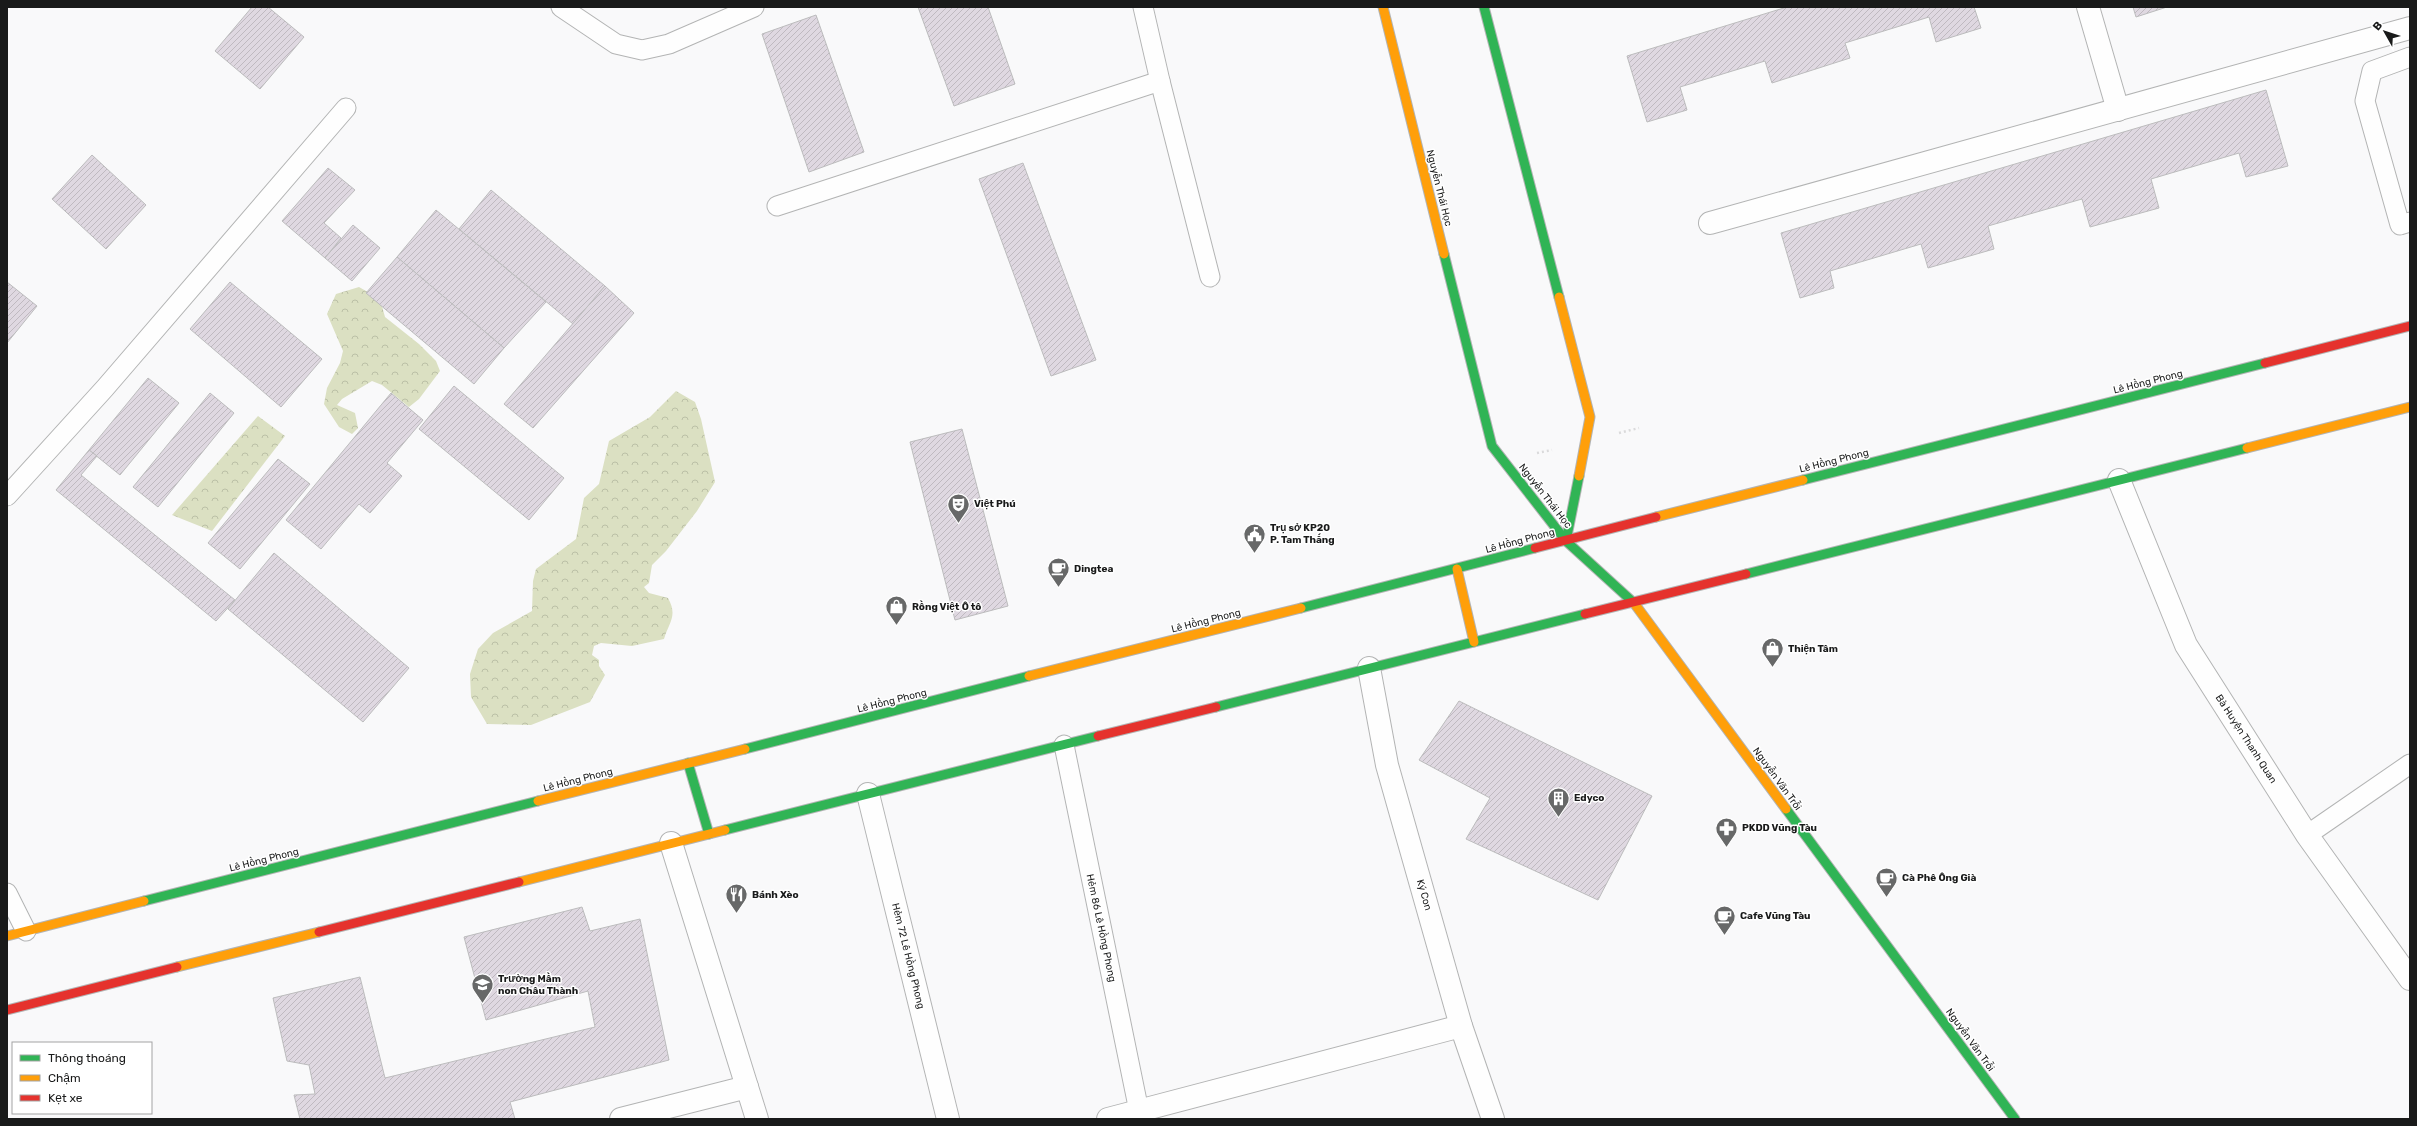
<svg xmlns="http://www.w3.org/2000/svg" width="2417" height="1126" font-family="Rubik,sans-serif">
<defs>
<pattern id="forest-crowns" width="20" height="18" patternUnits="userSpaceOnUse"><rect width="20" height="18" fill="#dbe0c2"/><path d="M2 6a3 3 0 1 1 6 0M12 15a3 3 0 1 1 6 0" fill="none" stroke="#bbc0a6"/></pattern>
<pattern id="building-hatch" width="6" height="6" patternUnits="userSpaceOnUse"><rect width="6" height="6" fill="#dfd8e1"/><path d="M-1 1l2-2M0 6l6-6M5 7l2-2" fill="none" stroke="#bfb9c0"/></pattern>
</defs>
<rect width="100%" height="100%" fill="#f9f9fa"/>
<g fill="url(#forest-crowns)">
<polygon points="359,287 380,299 385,317 419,344 436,361 440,371 419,399 409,407 382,385 372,381 342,399 337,405 355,413 358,428 352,434 339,427 324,404 327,388 340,363 343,351 327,314 336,294"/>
<path d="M676 391 695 402 701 419 715 482 697 511 666 551 652 565 649 583 644 587 649 593 668 598C678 616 669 622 664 639L632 646 601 643 594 646 592 655 599 660V666L605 675 590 702 531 725 487 724 471 697 470 674 478 649 493 633 532 611 533 581 536 569 576 539 584 498 599 484 609 441 650 417Z"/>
<polygon points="258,416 285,436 212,531 172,515"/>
</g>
<g fill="url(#building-hatch)" stroke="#bcbcbd">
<polygon points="252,7 268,7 304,37 260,89 215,51"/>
<polygon points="918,7 988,7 1015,84 954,106"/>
<polygon points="1787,7 1974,7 1981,28 1936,42 1929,17 1845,43 1850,58 1772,83 1765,61 1680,87 1687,110 1647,122 1627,56"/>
<polygon points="2133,7 2167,7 2136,17"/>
<polygon points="816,15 864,152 809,172 762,34"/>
<polygon points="2266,90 2288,166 2246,177 2239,153 2151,179 2159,208 2090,227 2082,199 1988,226 1994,249 1928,268 1921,244 1830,271 1834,288 1800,298 1781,233"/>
<polygon points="92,155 146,205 106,249 52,199"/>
<polygon points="1023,163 1096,360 1051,376 979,179"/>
<polygon points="328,168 355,190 324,223 341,238 325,258 282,221"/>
<polygon points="491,190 605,286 573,324 459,229"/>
<polygon points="436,210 546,302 504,348 397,257"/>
<polygon points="353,225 380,248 352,281 325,258"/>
<polygon points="397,257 504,348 474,384 366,293"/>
<polygon points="7,282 37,306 7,343"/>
<polygon points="230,282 322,359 281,407 190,329"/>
<polygon points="605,286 634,313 533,428 504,404"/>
<polygon points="148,378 179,403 120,475 89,450"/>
<polygon points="454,386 564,478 529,520 419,429"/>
<polygon points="210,393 234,413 158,507 133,487"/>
<polygon points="391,393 423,420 387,463 402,476 370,513 359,504 321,549 286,520"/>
<polygon points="962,429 1008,606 955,620 910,442"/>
<polygon points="89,450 97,456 81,475 235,600 216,621 56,490"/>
<polygon points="278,459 310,484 240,569 208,543"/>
<polygon points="274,553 409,668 363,722 228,609"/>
<polygon points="1459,701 1652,796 1598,900 1466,839 1490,798 1419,760"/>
<polygon points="582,907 590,931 640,919 669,1060 510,1102 515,1119 300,1119 294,1095 315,1094 309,1065 287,1061 273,998 360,977 385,1078 595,1027 588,991 486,1020 464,937"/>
</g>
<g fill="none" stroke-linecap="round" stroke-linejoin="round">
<defs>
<g id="lane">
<polyline points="561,7 616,44 642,50 669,44 754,7"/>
<polyline points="1143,7 1160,81 1210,277"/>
<polyline points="2410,57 2372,71 2365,101 2400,225 2410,222"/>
<polyline points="777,206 1160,81"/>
<polyline points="7,496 105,388 346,108"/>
<polyline points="1064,745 1139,1111"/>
<polyline points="2307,835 2410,764"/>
<polyline points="7,893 26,931"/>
</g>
<g id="street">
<polyline points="2088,7 2118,110"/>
<polyline points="1710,223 2410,28"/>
<polyline points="2119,480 2186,645 2307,835 2410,979"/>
<polyline points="1369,668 1387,765 1461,1026 1493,1119"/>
<polyline points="868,794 948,1119"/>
<polyline points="671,843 757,1119"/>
<polyline points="621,1119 747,1087"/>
<polyline points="1108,1119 1461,1026"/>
</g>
<g id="fast">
<polyline points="1484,7 1559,297"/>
<polyline points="1444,254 1492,446 1566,541 1634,603"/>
<polyline points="1803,480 2265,363"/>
<polyline points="1566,541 1579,476"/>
<polyline points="1746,574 2247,448"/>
<polyline points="1301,608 1535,548"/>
<polyline points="1216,707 1585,614"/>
<polyline points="745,749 1029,676"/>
<polyline points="688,763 709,834"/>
<polyline points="1786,809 2015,1119"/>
<polyline points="725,830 1098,736"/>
<polyline points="144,901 538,801"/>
</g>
<g id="slow">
<polyline points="1383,7 1444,254"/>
<polyline points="1559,297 1590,417 1579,476"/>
<polyline points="2247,448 2410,407"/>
<polyline points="1656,517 1803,480"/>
<polyline points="1457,569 1474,642"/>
<polyline points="1634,603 1786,809"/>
<polyline points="1029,676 1301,608"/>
<polyline points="538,801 745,749"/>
<polyline points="519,882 725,830"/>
<polyline points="7,936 144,901"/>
<polyline points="177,967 319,932"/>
</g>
<g id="jam">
<polyline points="2265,363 2410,326"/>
<polyline points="1535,548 1656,517"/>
<polyline points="1585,614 1746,574"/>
<polyline points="1098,736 1216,707"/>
<polyline points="319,932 519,882"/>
<polyline points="7,1010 177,967"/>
</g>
</defs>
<use href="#lane" stroke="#b3b4b4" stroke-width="21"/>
<use href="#street" stroke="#b3b4b4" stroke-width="24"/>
<use href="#fast" stroke="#b3b4b4" stroke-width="11"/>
<use href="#slow" stroke="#b3b4b4" stroke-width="11"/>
<use href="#jam" stroke="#b3b4b4" stroke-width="11"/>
<g stroke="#dadadb" stroke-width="2.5" stroke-dasharray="2 3" stroke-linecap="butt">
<polyline points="1619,433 1639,428"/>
<polyline points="1537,453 1552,450"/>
</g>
<use href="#lane" stroke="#fefefe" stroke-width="19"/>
<use href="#street" stroke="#fefefe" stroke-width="22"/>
<use href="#fast" stroke="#30b455" stroke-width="9"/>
<use href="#slow" stroke="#ff9f0a" stroke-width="9"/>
<use href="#jam" stroke="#e5322d" stroke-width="9"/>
</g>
<defs>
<symbol id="theatre-pin" viewBox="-11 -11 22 30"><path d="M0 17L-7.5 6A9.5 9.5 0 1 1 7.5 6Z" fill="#676868" stroke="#fff"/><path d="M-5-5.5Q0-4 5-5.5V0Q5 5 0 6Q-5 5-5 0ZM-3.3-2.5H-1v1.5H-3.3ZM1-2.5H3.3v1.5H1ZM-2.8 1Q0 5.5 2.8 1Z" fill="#fff"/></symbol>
<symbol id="civic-pin" viewBox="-11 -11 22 30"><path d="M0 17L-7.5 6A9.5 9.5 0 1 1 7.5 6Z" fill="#676868" stroke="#fff"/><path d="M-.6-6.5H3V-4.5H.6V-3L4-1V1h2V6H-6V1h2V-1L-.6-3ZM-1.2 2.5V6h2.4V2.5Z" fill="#fff"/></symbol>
<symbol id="cafe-pin" viewBox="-11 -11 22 30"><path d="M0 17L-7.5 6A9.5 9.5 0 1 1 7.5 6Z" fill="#676868" stroke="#fff"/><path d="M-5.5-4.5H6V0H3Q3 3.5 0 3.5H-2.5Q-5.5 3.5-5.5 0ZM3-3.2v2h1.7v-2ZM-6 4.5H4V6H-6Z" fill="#fff"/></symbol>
<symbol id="shop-pin" viewBox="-11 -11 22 30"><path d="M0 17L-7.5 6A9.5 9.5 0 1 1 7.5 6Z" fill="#676868" stroke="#fff"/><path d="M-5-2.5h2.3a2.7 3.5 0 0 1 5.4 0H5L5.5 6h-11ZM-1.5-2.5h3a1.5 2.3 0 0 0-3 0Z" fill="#fff"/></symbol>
<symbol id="building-pin" viewBox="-11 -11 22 30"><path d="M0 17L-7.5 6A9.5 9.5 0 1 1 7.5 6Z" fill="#676868" stroke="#fff"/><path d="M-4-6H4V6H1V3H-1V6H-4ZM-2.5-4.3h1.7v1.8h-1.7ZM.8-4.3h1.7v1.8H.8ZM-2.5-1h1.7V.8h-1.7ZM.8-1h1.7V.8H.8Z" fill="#fff"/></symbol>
<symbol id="pharmacy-pin" viewBox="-11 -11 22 30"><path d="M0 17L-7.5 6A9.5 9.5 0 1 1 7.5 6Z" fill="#676868" stroke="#fff"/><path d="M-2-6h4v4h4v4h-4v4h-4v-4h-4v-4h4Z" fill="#fff"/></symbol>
<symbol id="restaurant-pin" viewBox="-11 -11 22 30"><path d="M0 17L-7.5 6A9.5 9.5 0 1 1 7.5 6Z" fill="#676868" stroke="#fff"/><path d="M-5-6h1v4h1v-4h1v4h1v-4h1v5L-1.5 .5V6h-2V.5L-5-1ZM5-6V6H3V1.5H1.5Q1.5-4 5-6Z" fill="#fff"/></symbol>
<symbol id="school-pin" viewBox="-11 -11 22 30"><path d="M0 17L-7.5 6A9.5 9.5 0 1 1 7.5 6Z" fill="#676868" stroke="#fff"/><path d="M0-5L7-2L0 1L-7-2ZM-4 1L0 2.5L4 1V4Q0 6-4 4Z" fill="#fff"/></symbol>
</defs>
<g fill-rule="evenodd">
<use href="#theatre-pin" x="946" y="492" width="25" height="34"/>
<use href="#civic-pin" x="1242" y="522" width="25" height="34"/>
<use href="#cafe-pin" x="1046" y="556" width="25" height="34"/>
<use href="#shop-pin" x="884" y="594" width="25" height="34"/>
<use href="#shop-pin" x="1760" y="636" width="25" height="34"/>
<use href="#building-pin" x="1546" y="786" width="25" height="34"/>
<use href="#pharmacy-pin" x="1714" y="816" width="25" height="34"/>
<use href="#cafe-pin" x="1874" y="866" width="25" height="34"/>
<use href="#restaurant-pin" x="724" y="882" width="25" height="34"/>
<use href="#cafe-pin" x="1712" y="904" width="25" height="34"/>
<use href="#school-pin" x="470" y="972" width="25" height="34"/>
</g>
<g text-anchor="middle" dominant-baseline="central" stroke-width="3" stroke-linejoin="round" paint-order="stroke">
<g font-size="10" fill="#191a1a" stroke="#fff">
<text transform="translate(1439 188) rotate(76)">Nguyễn Thái Học</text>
<text transform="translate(2148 382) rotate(-14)">Lê Hồng Phong</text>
<text transform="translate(1834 461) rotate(-14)">Lê Hồng Phong</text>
<text transform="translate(1545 496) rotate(52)">Nguyễn Thái Học</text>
<text transform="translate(1520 541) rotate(-15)">Lê Hồng Phong</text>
<text transform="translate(1206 621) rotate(-14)">Lê Hồng Phong</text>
<text transform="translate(892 701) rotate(-14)">Lê Hồng Phong</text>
<text transform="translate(2246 739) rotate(57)">Bà Huyện Thanh Quan</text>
<text transform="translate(1777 779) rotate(54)">Nguyễn Văn Trỗi</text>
<text transform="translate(578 780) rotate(-14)">Lê Hồng Phong</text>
<text transform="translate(264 860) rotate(-14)">Lê Hồng Phong</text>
<text transform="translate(1424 895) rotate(74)">Ký Con</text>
<text transform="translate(1101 928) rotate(78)">Hẻm 86 Lê Hồng Phong</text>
<text transform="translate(908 956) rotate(76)">Hẻm 72 Lê Hồng Phong</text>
<text transform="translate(1970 1040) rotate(54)">Nguyễn Văn Trỗi</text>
</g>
<g font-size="10" font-weight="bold" fill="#191a1a" stroke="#fff" text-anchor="start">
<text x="974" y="504">Việt Phú</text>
<text x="1270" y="528">Trụ sở KP20<tspan x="1270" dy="12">P. Tam Thắng</tspan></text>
<text x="1074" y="569">Dingtea</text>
<text x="912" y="607">Rồng Việt Ô tô</text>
<text x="1788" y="649">Thiện Tâm</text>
<text x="1574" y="798">Edyco</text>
<text x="1742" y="828">PKDD Vũng Tàu</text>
<text x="1902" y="878">Cà Phê Ông Già</text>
<text x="752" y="895">Bánh Xèo</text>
<text x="1740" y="916">Cafe Vũng Tàu</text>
<text x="498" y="979">Trường Mầm<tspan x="498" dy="12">non Châu Thành</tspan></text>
</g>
</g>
<rect width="2417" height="1126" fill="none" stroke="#191a1a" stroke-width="16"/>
<rect x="12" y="1042" width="140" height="72" fill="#ffffff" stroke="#a3a3a3"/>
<rect x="20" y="1055" width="20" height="6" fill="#30b455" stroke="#a3a3a3"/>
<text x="48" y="1062" font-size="12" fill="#191a1a">Thông thoáng</text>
<rect x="20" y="1075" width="20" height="6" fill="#ff9f0a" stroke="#a3a3a3"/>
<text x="48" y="1082" font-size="12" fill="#191a1a">Chậm</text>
<rect x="20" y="1095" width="20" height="6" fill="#e5322d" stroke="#a3a3a3"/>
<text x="48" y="1102" font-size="12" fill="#191a1a">Kẹt xe</text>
<g transform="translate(2385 32) rotate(309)" stroke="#ffffff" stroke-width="3" paint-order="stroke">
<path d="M0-3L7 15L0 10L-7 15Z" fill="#191a1a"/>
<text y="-6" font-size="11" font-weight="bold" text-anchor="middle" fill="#191a1a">B</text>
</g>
</svg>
